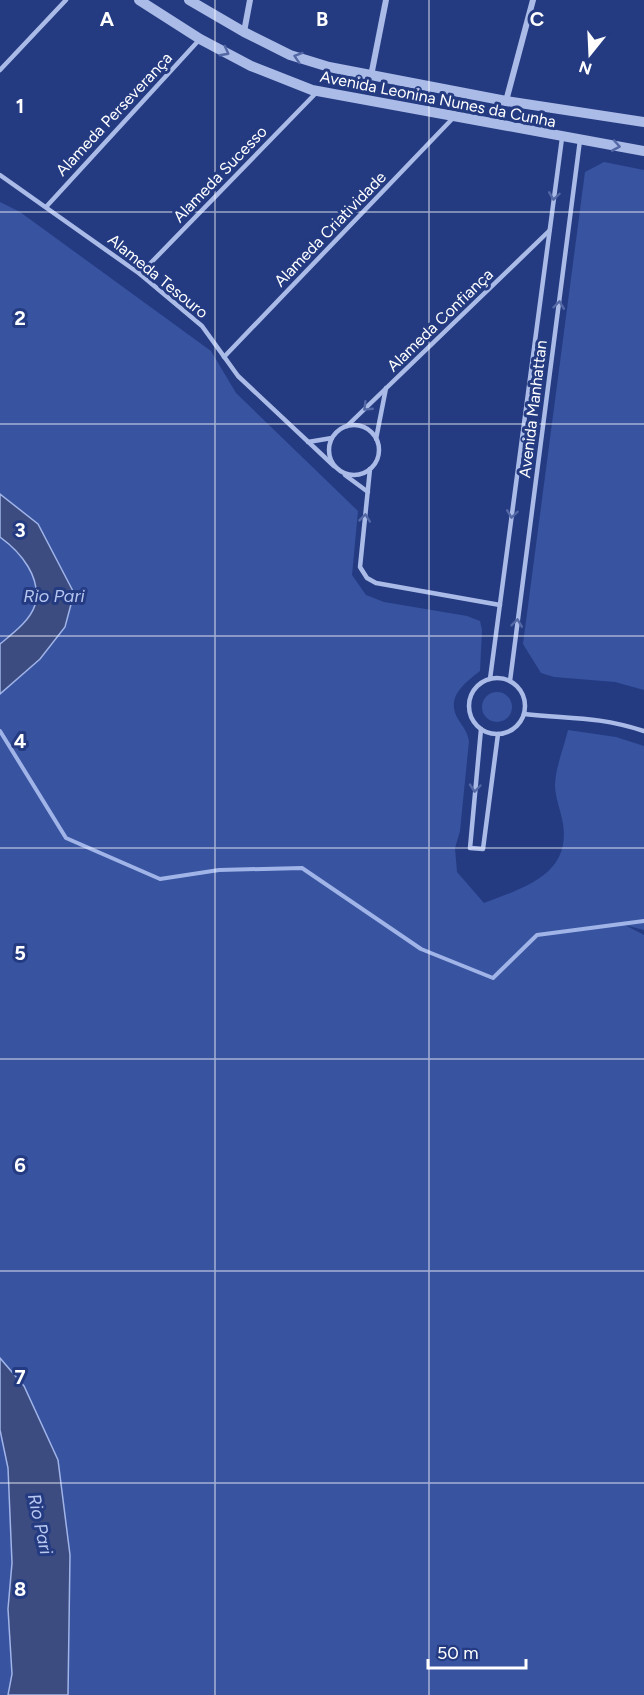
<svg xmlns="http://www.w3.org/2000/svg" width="644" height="1695" font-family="Figtree,sans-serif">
<rect width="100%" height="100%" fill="#243b82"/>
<g fill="#3853a0">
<polygon points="604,162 644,170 644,690 615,682 554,677 541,673 523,644 585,172"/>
<path d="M0 202 20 212 211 351 236 393 358 511 352 575 366 595 384 602 467 616 480 621 482 630 480 671C465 683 445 697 458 719 463 727 467 731 469 741L460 831 455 848 457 872 484 903C523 888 571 875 563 824 561 810 555 799 555 784 556 766 564 747 568 730L616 737 644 746V930L625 925 644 935V1695H0Z"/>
<circle cx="497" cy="707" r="15"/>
</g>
<g fill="#3c4c81" stroke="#a0b4e8" stroke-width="1.5">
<path d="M0 494 38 524 74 593 65 627 40 659 0 694V644C12 634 30 621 35 605 42 578 21 552 0 537Z"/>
<polygon points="0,1358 24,1386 58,1460 70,1555 68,1695 8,1695 12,1674 8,1609 12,1563 8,1468 0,1430"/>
</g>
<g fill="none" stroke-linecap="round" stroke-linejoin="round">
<polyline stroke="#a0b4e8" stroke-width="4" points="0,731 66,838 160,879 219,870 302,868 421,949 493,978 537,935 644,921"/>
<g stroke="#abbbe7" stroke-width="4.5">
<polyline points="0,70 66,0"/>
<polyline points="0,175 140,274 202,326 238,376 334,466"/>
<polyline points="46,207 200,39"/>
<polyline points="140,274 316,93"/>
<polyline points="224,357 454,117"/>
<circle cx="354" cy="450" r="25"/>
<polyline points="347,426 549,231"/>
<polyline points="376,439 386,388"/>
<polyline points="308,442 332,438"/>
<polyline points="370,469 360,567 367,578 376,583 500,605"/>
<polyline points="345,475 368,492"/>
<circle cx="497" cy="706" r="28"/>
<polyline points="490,679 562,138"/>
<polyline points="510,681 580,140"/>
<path d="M524 714C571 719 597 716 644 731"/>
<polyline points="481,729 470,848 483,849 498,734"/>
</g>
<g stroke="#abbbe7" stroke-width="6">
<polyline points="244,32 250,0"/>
<polyline points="371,76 386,0"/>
<polyline points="506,101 533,0"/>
</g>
<g stroke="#abbbe7" stroke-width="10">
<polyline points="139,0 200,39 251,66 312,90 644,151"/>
<polyline points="189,0 244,32 290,55 329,67 506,101 644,122"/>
</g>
</g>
<defs><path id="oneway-chevron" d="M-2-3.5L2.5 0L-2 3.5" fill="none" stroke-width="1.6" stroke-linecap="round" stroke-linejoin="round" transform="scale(1.5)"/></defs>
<g stroke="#5368a5">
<use href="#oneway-chevron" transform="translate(225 52) rotate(28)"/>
<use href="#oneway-chevron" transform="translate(298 57) rotate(-162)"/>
<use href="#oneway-chevron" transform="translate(616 146) rotate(10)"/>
<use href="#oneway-chevron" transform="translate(554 196) rotate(98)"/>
<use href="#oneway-chevron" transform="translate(559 305) rotate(-83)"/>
<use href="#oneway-chevron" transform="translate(367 407) rotate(136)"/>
<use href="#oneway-chevron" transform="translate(512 514) rotate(98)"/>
<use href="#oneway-chevron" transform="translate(365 518) rotate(-84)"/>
<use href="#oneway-chevron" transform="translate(517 623) rotate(-83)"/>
<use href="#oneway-chevron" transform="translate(475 788) rotate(95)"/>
</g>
<path fill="none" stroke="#fff" stroke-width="1.5" stroke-opacity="0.55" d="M215 0V1695M429 0V1695M0 212H644M0 424H644M0 636H644M0 848H644M0 1059H644M0 1271H644M0 1483H644"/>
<g text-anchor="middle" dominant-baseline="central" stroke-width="6" stroke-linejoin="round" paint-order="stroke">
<g font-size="16" fill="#fff" stroke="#243b82">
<text transform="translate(438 99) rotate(11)">Avenida Leonina Nunes da Cunha</text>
<text transform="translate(114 114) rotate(-47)">Alameda Perseverança</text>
<text transform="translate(220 174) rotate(-46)">Alameda Sucesso</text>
<text transform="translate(330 229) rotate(-46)">Alameda Criatividade</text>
<text transform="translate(158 276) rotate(39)">Alameda Tesouro</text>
<text transform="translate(440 320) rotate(-44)">Alameda Confiança</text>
<text transform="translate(533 409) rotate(-83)">Avenida Manhattan</text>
</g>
<g font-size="18" font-style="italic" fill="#b7c6ef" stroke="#243b82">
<text x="54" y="596">Rio Pari</text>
<text transform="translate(40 1524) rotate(78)">Rio Pari</text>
</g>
</g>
<g font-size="20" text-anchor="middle" font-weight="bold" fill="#fff" stroke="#243b82" stroke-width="6" stroke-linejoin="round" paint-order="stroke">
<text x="107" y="26">A</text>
<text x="322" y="26">B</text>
<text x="537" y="26">C</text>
<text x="20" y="113">1</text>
<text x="20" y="325">2</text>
<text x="20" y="537">3</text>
<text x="20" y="748">4</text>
<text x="20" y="960">5</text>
<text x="20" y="1172">6</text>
<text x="20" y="1384">7</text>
<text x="20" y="1596">8</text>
</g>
<g transform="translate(590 54) rotate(198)" stroke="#243b82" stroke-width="4.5" paint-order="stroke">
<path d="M0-4.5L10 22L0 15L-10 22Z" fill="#ffffff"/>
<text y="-9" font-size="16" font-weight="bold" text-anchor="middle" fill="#ffffff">N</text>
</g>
<path d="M428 1659v9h98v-9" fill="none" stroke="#ffffff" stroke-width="3"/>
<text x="437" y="1659" font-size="18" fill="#ffffff" stroke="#243b82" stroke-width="4.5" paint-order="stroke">50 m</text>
</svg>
